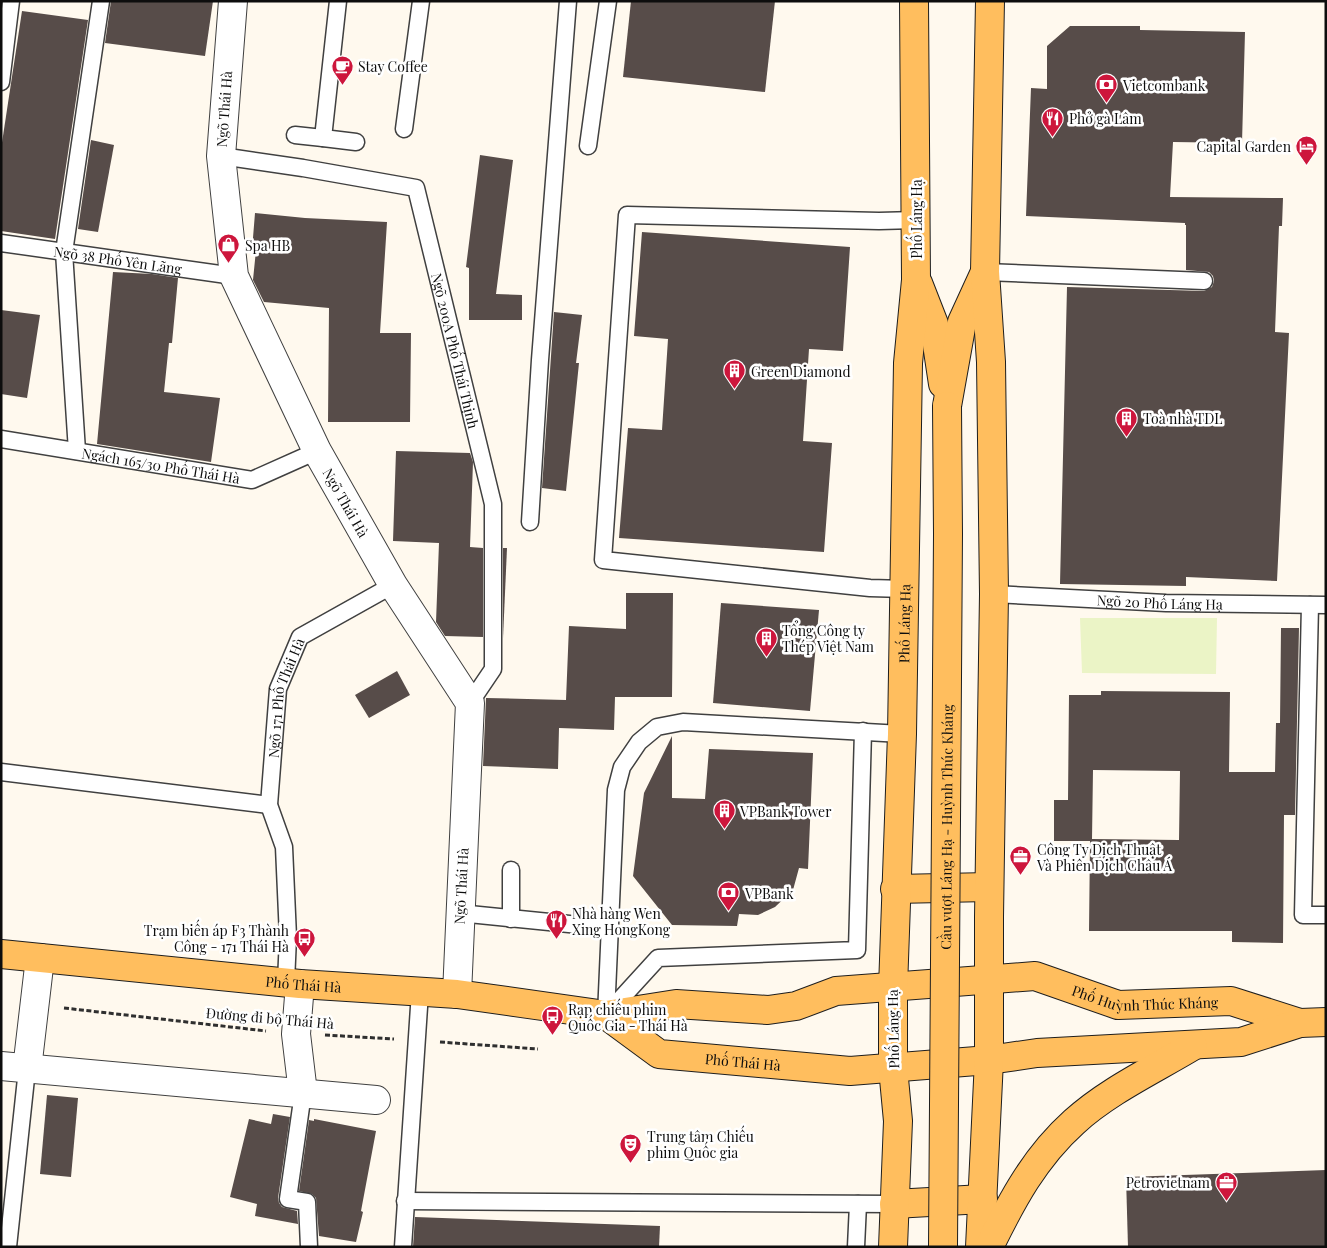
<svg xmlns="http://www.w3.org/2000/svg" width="1327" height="1248" font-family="'Playfair Display',serif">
<rect width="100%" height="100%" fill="#fff9ee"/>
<polygon fill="#ebf4c6" points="1080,618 1217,618 1216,674 1082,673"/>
<g fill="#574c49" fill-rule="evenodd">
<polygon points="111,1 213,1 205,56 105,43"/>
<polygon points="631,1 775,1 765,92 623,77"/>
<polygon points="22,11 88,20 55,239 1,231 1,149"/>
<polygon points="1070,26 1140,26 1140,30 1245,32 1242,143 1173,142 1170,197 1283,198 1282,226 1279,226 1275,332 1289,333 1277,581 1186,577 1186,586 1060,584 1067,287 1204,291 1212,287 1214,281 1213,276 1209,272 1186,270 1186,225 1185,225 1185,223 1026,216 1031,88 1047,89 1047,46"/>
<polygon points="91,140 114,145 98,232 78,229"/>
<polygon points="480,155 513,160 496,294 522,295 522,320 469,320 469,268 466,267"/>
<polygon points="255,213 305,218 387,222 380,333 411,333 410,422 328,422 329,308 264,302 253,280 256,250 252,250"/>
<polygon points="642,232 850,247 843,351 809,349 803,441 832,443 824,552 619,538 628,428 662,430 668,339 634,336"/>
<polygon points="113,272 152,274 178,278 172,343 169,343 164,392 220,398 211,462 97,444"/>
<polygon points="1,310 40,315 27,398 1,394"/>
<polygon points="554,312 582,315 576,363 579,363 566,491 542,488"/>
<polygon points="396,451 470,453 473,462 470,547 483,548 483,637 445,636 436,622 439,543 393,541"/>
<polygon points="503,548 507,548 503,638"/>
<polygon points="626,593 673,593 672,697 615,697 614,730 559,728 558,769 483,766 486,698 566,700 569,626 626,629"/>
<polygon points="721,603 819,610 810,711 713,703"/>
<path d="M1281 628H1299L1295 815H1284L1283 943 1232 942V931H1089L1090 841H1054V800H1068L1069 695H1101V691L1230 692 1229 772H1275L1276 723H1280ZM1093 770 1180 771 1179 840 1092 839Z"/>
<polygon points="397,671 410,695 369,718 355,695"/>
<polygon points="672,736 672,798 705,799 709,749 813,753 808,869 799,868 793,890 775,907 758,915 739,914 737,926 672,925 633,876 644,793"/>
<polygon points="47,1095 78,1098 71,1177 40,1174"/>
<polygon points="273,1114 290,1117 278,1198 279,1203 282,1207 297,1211 298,1224 255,1216 257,1204 230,1197 249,1119 271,1124"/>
<polygon points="314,1119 376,1131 361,1211 363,1212 356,1242 319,1236 316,1198 312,1194 299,1191 309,1120 314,1121"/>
<polygon points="1326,1170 1326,1247 1128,1247 1126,1177"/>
<polygon points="415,1217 660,1226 659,1247 413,1247"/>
</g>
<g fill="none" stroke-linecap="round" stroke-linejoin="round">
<defs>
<g id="service">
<polyline points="338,1 323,138 356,142"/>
<polyline points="1,82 11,1"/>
<polyline points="404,129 421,1"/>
<polyline points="295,135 323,138"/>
<polyline points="588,146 608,1"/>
<path id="s1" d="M221 156 303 168 416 188 493 504V669L470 703"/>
<path id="s2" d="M1 243 234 276"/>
<polyline points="985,272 1204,281"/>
<path id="s3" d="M1 439 252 480 317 451"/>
<polyline points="77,451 64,252 101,1"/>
<polyline points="530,522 540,360 568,1"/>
<polyline points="905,589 870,588 603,560 627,215 879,221 916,220"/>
<path id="s4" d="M994 594 1166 603 1326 605"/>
<polyline points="1310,605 1303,915 1326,915"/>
<polyline points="1,772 269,805"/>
<polyline points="459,913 609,928"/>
<polyline points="511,919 511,870"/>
<path id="s5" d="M286 982 288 937 284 847 269 805 278 689 300 637 393 585"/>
<polyline points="606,1015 616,790 622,767 639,742 657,727 683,722 902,734"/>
<polyline points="606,1015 658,958 857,950 863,731"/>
<polyline points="303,1093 288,1199 307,1202 309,1247"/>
<polyline points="405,1201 894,1204"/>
<polyline points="8,1247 27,1069"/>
<polyline points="403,1247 420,992"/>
<polyline points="856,1247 858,1204"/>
</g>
<g id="minor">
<path id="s6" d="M233 1 221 156 234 276 317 451 393 585 470 703 457 994"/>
<polyline points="300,984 296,1034 303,1093"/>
<polyline points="1,1066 376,1100"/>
<polyline points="27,1069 40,958"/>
</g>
<g id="primary">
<polyline points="918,283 934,324 943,384"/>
<polyline points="947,406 962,322 984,274"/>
<polyline points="895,889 989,887"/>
<path id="s7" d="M1 954 300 984 457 994 606 1015 676 1004 768 1010 796 1006 836 991 1035 976 1118 1005 1231 1001 1300 1023"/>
<path id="s8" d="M606 1015 659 1054 850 1071 989 1060 1037 1053 1241 1042 1300 1023 1326 1022"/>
<polyline points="894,1204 983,1199"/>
<path id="s9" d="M893 1247 898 1121 893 1068V988L902 734 908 363 916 280 914 1"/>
<polyline points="980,1247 989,1060 989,917 994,594 991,362 985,272 990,1"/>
<path d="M989 1247C1012 1200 1035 1157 1074 1122 1108 1091 1153 1070 1193 1046"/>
</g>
</defs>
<use href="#service" stroke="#404040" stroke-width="19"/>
<use href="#minor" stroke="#404040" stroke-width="30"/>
<use href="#primary" stroke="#1e1e1e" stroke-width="30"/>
<g stroke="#2f2f2f" stroke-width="3" stroke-dasharray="5 2.5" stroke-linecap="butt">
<polyline points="64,1008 266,1031"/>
<polyline points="325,1035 394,1039"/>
<polyline points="440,1042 538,1049"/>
</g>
<use href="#service" stroke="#fff" stroke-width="16"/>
<use href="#minor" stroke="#fff" stroke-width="28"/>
<use href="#primary" stroke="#ffbe5e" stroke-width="28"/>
<defs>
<g id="primary-bridge">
<path id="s10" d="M943 1247 948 534 947 406"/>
</g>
</defs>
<use href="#primary-bridge" stroke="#1e1e1e" stroke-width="30" stroke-linecap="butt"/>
<use href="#primary-bridge" stroke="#ffbe5e" stroke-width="28"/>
</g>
<defs>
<symbol id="cafe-pin" viewBox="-11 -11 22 30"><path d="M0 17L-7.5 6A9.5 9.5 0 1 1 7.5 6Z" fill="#cd163c" stroke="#fff"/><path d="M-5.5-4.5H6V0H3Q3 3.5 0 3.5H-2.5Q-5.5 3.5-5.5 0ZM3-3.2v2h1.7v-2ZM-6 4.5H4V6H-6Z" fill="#fff"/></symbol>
<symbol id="bank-pin" viewBox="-11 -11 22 30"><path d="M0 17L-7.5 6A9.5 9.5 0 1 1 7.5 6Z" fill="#cd163c" stroke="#fff"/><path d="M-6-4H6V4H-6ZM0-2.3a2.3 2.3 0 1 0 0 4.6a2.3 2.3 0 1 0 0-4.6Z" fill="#fff"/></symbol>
<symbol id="restaurant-pin" viewBox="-11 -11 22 30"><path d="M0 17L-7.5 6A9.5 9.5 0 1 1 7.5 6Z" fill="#cd163c" stroke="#fff"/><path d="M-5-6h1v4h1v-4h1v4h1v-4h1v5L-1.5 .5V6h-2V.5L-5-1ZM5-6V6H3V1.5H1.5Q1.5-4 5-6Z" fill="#fff"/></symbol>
<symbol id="hotel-pin" viewBox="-11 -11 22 30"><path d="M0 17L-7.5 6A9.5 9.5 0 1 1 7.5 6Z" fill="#cd163c" stroke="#fff"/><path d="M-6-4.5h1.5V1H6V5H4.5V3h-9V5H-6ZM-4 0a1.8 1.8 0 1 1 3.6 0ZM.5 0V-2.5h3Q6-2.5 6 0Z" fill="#fff"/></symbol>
<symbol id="shop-pin" viewBox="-11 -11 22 30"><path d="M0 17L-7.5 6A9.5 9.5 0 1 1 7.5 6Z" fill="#cd163c" stroke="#fff"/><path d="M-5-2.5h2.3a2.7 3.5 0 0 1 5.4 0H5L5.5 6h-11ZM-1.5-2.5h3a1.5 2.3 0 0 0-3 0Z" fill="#fff"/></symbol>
<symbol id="building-pin" viewBox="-11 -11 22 30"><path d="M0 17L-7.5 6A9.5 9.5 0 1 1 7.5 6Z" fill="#cd163c" stroke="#fff"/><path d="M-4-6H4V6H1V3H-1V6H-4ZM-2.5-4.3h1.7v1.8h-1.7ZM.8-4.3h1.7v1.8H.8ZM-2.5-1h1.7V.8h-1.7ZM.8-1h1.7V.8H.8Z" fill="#fff"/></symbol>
<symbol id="office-pin" viewBox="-11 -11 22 30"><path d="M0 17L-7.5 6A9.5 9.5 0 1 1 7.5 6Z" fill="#cd163c" stroke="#fff"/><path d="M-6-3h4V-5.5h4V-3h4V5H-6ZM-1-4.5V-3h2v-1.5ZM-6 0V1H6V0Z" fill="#fff"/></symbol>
<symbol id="bus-pin" viewBox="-11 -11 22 30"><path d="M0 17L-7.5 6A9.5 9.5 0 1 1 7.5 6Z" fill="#cd163c" stroke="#fff"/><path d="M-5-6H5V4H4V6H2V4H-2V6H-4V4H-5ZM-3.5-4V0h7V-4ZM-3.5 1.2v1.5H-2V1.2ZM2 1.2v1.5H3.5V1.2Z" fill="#fff"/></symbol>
<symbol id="theatre-pin" viewBox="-11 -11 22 30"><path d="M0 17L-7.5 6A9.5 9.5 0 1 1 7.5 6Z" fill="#cd163c" stroke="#fff"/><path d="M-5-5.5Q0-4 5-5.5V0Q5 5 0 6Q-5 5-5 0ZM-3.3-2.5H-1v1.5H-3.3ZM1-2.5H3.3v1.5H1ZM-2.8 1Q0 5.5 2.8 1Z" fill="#fff"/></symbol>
</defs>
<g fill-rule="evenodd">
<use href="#cafe-pin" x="330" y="54" width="25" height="34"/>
<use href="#bank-pin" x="1094" y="72" width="25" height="34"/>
<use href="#restaurant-pin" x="1040" y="106" width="25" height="34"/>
<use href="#hotel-pin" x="1294" y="134" width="25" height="34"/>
<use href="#shop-pin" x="216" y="232" width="25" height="34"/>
<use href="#building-pin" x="722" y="358" width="25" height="34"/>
<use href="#building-pin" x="1114" y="406" width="25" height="34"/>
<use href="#building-pin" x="754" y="626" width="25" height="34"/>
<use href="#building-pin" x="712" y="798" width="25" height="34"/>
<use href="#office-pin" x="1008" y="844" width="25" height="34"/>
<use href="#bank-pin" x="716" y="880" width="25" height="34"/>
<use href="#restaurant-pin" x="544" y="908" width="25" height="34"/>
<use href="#bus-pin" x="292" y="926" width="25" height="34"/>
<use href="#bus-pin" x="540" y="1004" width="25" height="34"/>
<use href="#theatre-pin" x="618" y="1132" width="25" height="34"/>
<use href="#office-pin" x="1214" y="1170" width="25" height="34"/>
</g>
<g text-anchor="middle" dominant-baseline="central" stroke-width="5" stroke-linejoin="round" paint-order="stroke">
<g font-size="14" fill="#0d0d0d" stroke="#fff" text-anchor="start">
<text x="358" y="66">Stay Coffee</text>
<text x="1123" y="85">Vietcombank</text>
<text x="1069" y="118">Phở gà Lâm</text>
<text x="1291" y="146" text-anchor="end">Capital Garden</text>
<text x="245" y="245">Spa HB</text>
<text x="751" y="371">Green Diamond</text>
<text x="1143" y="418">Toà nhà TDL</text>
<text x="782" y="630">Tổng Công ty<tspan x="782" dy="16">Thép Việt Nam</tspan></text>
<text x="740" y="811">VPBank Tower</text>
<text x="1037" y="849">Công Ty Dịch Thuật<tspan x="1037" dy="16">Và Phiên Dịch Châu Á</tspan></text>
<text x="745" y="893">VPBank</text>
<text x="572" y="913">Nhà hàng Wen<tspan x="572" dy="16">Xing HongKong</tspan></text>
<text x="289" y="930" text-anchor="end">Trạm biến áp F3 Thành<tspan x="289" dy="16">Công - 171 Thái Hà</tspan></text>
<text x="568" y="1009">Rạp chiếu phim<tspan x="568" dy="16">Quốc Gia - Thái Hà</tspan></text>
<text x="647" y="1136">Trung tâm Chiếu<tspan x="647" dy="16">phim Quốc gia</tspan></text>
<text x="1210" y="1182" text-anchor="end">Petrovietnam</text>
</g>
<g font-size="14" fill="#0d0d0d" stroke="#fff">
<text transform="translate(224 109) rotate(-86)">Ngõ Thái Hà</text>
<text transform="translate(916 219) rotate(-90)">Phố Láng Hạ</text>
<text stroke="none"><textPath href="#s2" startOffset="118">Ngõ 38 Phố Yên Lãng</textPath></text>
<text stroke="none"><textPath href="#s1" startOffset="365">Ngõ 200A Phố Thái Thịnh</textPath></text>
<text stroke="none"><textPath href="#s3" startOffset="162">Ngách 165/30 Phố Thái Hà</textPath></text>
<text stroke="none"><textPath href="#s6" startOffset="529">Ngõ Thái Hà</textPath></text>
<text stroke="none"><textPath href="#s4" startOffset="166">Ngõ 20 Phố Láng Hạ</textPath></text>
<text stroke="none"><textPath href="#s9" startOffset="624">Phố Láng Hạ</textPath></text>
<text stroke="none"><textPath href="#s5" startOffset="289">Ngõ 171 Phố Thái Hà</textPath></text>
<text stroke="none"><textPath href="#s10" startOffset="420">Cầu vượt Láng Hạ - Huỳnh Thúc Kháng</textPath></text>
<text transform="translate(461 886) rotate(-87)">Ngõ Thái Hà</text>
<text stroke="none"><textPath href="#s7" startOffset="304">Phố Thái Hà</textPath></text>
<text stroke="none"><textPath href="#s7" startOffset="1156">Phố Huỳnh Thúc Kháng</textPath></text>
<text transform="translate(270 1018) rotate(5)">Đường đi bộ Thái Hà</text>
<text transform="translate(893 1029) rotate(-91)">Phố Láng Hạ</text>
<text stroke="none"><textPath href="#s8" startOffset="150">Phố Thái Hà</textPath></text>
</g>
</g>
<rect width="1327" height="1248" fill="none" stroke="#0d0d0d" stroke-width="5"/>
</svg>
